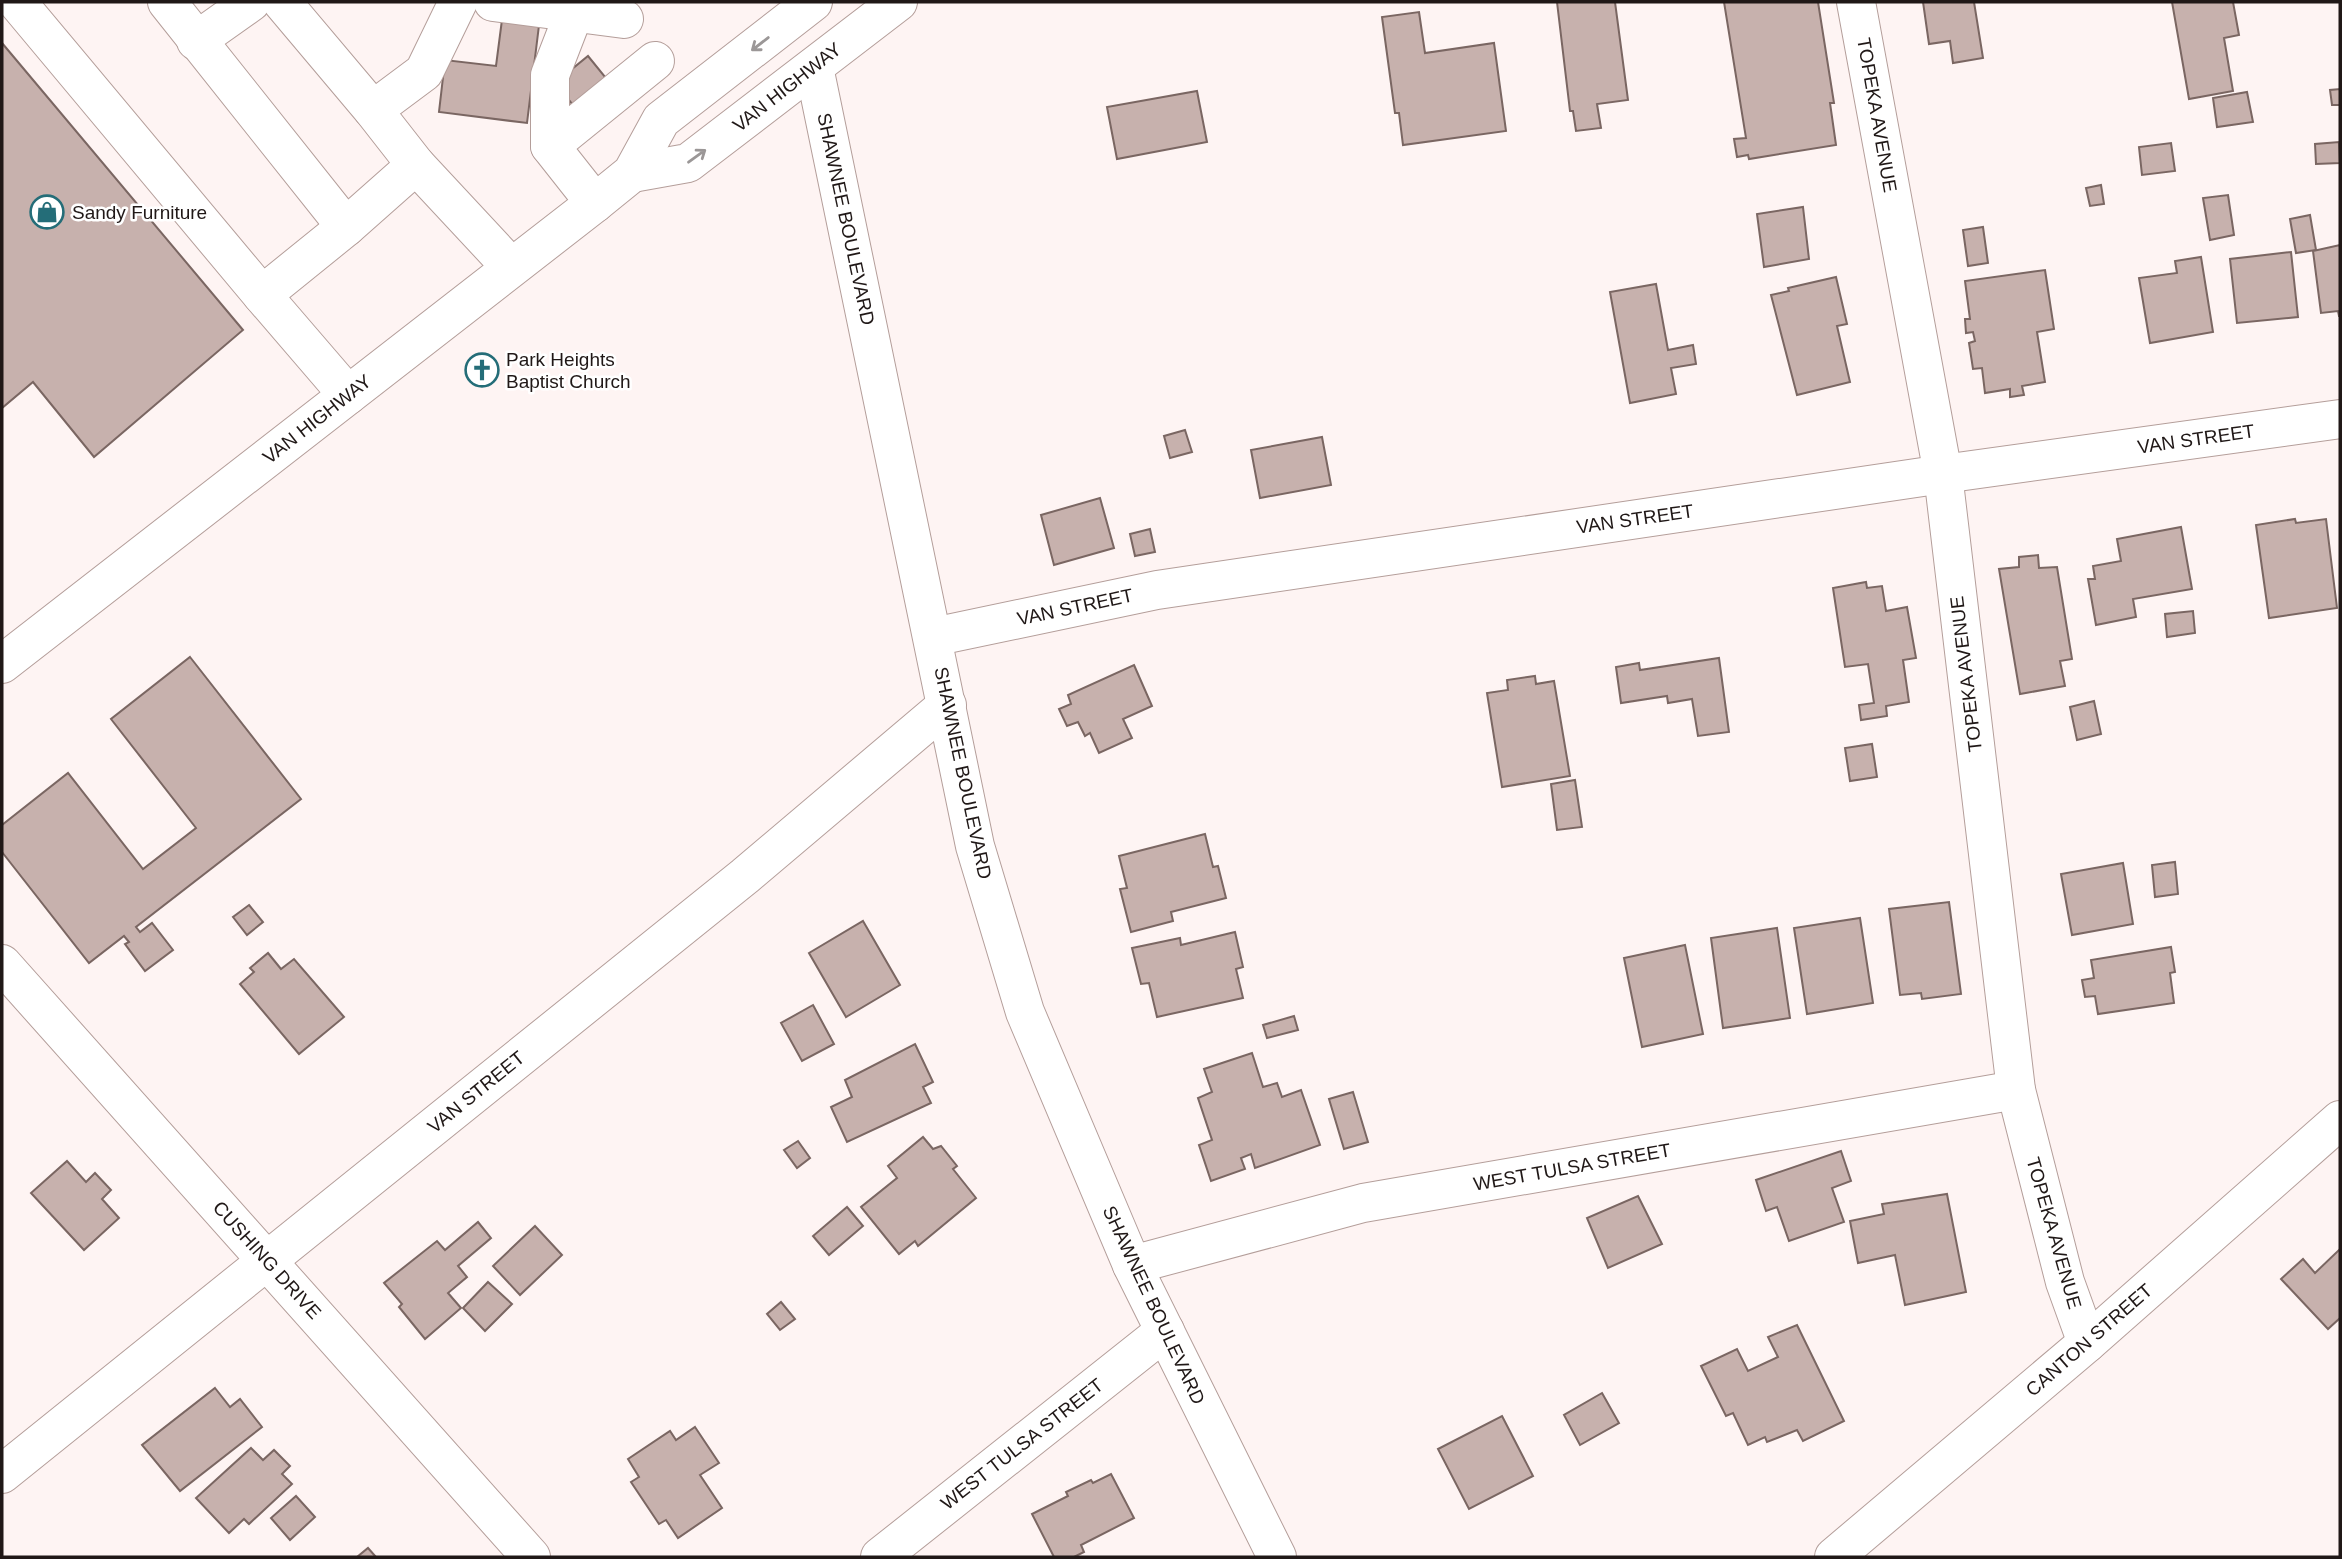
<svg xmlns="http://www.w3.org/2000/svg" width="2342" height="1559" font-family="Helvetica,sans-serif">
<rect width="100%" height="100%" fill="#fef4f3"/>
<g fill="#c7b1ad" stroke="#7a6662" stroke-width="2">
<polygon points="1557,2 1615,2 1628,100 1597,104 1601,128 1576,131 1573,111 1570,111"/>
<polygon points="1724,2 1818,2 1834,103 1830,103 1836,145 1749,159 1748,155 1737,157 1734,139 1746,138"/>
<polygon points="1923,2 1974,2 1983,58 1953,63 1950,41 1929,44"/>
<polygon points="2172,2 2233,2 2239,35 2224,38 2233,91 2189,99"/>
<polygon points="503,12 540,17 527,123 439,112 445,60 496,66"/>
<polygon points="1419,12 1425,53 1494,43 1506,131 1403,145 1399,113 1395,113 1382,17"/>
<polygon points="2,43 243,330 94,457 33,382 2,408"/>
<polygon points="588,56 610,83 577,110 555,83"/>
<polygon points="2340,89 2340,105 2332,105 2330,90"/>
<polygon points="1197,91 1207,142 1117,159 1107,107"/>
<polygon points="2247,92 2253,122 2217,127 2213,98"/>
<polygon points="2339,142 2340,163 2316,164 2315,144"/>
<polygon points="2171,143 2175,171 2142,175 2139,147"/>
<polygon points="2101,185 2104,204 2090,206 2086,188"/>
<polygon points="2228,195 2234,235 2210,240 2203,198"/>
<polygon points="1803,207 1809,259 1764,267 1757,214"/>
<polygon points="2310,215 2316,250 2296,253 2290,219"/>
<polygon points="1983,227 1988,263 1968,266 1963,230"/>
<polygon points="2340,245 2340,316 2339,316 2338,311 2321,313 2313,251"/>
<polygon points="2291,252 2298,317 2237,323 2230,259"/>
<polygon points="2201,257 2213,332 2150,343 2139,278 2177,273 2175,261"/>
<polygon points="2045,270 2054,329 2037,332 2045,382 2022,386 2024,395 2010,397 2010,389 1985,393 1982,368 1973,369 1969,343 1975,341 1973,332 1966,333 1965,319 1970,319 1965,281"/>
<polygon points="1836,277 1847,324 1837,326 1850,382 1797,395 1771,295 1789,291 1788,288"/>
<polygon points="1656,284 1668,350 1693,345 1696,364 1671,368 1676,394 1630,403 1610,292"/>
<polygon points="1185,430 1192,452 1170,458 1164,436"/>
<polygon points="1322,437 1331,485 1260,498 1251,450"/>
<polygon points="1100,498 1114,548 1054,565 1041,515"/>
<polygon points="2295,519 2296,523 2326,519 2337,608 2269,618 2256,525"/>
<polygon points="2181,527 2192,589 2133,599 2136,617 2096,625 2088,579 2095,579 2093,566 2121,561 2117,539"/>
<polygon points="1150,529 1155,552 1135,556 1130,534"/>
<polygon points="2038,555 2039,568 2057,567 2072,659 2060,661 2065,686 2020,694 1999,569 2019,567 2019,557"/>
<polygon points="1866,582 1867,588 1882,586 1886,611 1907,607 1916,658 1903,660 1909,702 1886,706 1887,716 1861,720 1859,705 1874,703 1868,664 1845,667 1833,588"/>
<polygon points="2193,611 2195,633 2167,637 2165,614"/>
<polygon points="190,657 301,799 136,927 140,932 152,923 173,950 145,971 125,944 129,942 124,936 89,963 2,852 2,825 68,773 143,869 196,828 111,719"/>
<polygon points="1719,658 1729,732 1698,736 1692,699 1668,703 1667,696 1621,703 1616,667 1639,663 1640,670"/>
<polygon points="1134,665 1152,706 1123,719 1132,738 1099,753 1090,733 1085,736 1078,722 1067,726 1059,709 1071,704 1068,695"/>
<polygon points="1535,676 1536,684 1554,681 1570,776 1502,787 1487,693 1508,690 1507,680"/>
<polygon points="2094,701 2101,734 2077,740 2070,707"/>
<polygon points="1872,744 1877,777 1850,781 1845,748"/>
<polygon points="1575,780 1582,827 1557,830 1551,784"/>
<polygon points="1205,834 1213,867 1218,866 1226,898 1171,912 1173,921 1131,932 1120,889 1127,888 1119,856"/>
<polygon points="2175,862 2178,894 2155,897 2152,865"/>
<polygon points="2123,863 2133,924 2072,935 2061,874"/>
<polygon points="1949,902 1961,994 1922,999 1921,993 1900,995 1889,909"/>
<polygon points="249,905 263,922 247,935 233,917"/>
<polygon points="1860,918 1873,1003 1807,1014 1794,928"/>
<polygon points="863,921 900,985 846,1017 809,953"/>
<polygon points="1777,928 1790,1018 1723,1028 1711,938"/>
<polygon points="1235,932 1243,967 1236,969 1243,998 1157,1017 1149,983 1141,984 1132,948 1180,938 1181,945"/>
<polygon points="1685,945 1703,1034 1642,1047 1624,958"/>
<polygon points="2171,947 2175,972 2170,973 2174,1003 2098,1014 2095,996 2085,997 2082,980 2094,978 2091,960"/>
<polygon points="268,953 281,969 294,959 344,1017 299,1054 240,984 254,972 250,968"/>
<polygon points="813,1005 834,1044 802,1061 781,1023"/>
<polygon points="1294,1016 1298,1030 1267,1038 1263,1025"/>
<polygon points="915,1044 933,1082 923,1087 931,1103 847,1142 831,1107 852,1097 845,1080"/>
<polygon points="1252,1053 1263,1087 1277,1083 1282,1097 1301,1090 1320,1145 1255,1168 1251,1154 1241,1158 1245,1169 1211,1181 1199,1145 1212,1140 1198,1098 1212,1092 1204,1069"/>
<polygon points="1353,1092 1368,1142 1344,1149 1329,1099"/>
<polygon points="923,1137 933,1149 941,1146 957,1166 953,1169 976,1198 918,1246 915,1241 899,1254 861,1207 897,1178 888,1166"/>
<polygon points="798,1141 810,1158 797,1168 784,1150"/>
<polygon points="1841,1151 1851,1181 1832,1188 1844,1222 1789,1241 1777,1207 1766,1211 1756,1180"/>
<polygon points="67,1161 86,1182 95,1173 111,1190 102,1199 119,1218 84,1250 31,1193"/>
<polygon points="1947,1194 1966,1292 1905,1305 1895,1255 1858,1263 1850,1221 1884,1214 1882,1204"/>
<polygon points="1638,1196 1662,1244 1608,1268 1587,1218"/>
<polygon points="847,1207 863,1226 829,1255 813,1236"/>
<polygon points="478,1222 491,1238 458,1266 467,1277 448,1293 461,1308 425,1339 399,1307 402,1304 384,1283 437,1241 445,1250"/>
<polygon points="535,1226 562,1255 520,1295 493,1266"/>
<polygon points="2340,1249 2340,1318 2328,1329 2281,1279 2303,1259 2315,1273"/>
<polygon points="488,1282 512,1304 485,1331 463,1308"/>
<polygon points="781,1302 795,1319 780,1330 767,1314"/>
<polygon points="1797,1325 1844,1421 1803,1441 1797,1430 1767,1442 1765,1437 1748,1445 1733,1413 1726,1416 1701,1366 1737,1349 1748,1371 1778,1357 1768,1337"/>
<polygon points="215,1388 230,1407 240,1399 262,1427 180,1491 142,1445"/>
<polygon points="1602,1393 1619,1423 1580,1445 1564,1415"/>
<polygon points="1502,1416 1533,1476 1469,1509 1438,1449"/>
<polygon points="695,1427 719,1463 700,1475 722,1508 678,1538 666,1520 659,1524 631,1482 639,1477 628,1459 670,1431 676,1440"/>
<polygon points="251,1448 263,1460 274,1450 290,1466 282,1474 292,1484 249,1524 244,1519 229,1533 196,1498"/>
<polygon points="1111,1474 1134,1518 1081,1545 1084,1552 1074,1557 1054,1557 1032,1514 1068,1496 1066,1492 1091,1480 1093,1483"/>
<polygon points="296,1496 315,1517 290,1540 271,1518"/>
<polygon points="368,1548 376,1557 357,1557"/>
</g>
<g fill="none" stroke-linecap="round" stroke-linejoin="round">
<defs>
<g id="minor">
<polyline points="17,2 262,295 346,227 416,165 373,110 282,2"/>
<polyline points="167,2 346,227"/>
<polyline points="493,2 624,19"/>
<polyline points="1856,2 1943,474 2016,1090 2065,1282 2087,1343"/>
<polyline points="574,13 550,75 550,146 595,203"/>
<polyline points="196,41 251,2"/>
<polyline points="814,67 975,846 1025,1012 1132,1265 1277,1557"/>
<polyline points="373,110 424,72 458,2"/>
<polyline points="550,146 655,61"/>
<polyline points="416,165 511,267"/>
<polyline points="262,295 348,395"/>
<polyline points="933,637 1157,590 1943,474 2340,419"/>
<polyline points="2,964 531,1557"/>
<polyline points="1132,1265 1363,1203 2016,1090"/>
<polyline points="2,1474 745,876 947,705"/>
<polyline points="880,1557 1165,1331"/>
<polyline points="1834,1557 2087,1343 2340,1120"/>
</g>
<g id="major">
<polyline points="632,173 688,163 898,2"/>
<polyline points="2,664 595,203 632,173 661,120 813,2"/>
</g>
</defs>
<use href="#minor" stroke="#b49e9a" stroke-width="40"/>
<use href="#major" stroke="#b49e9a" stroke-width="40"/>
<use href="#minor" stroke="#fff" stroke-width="38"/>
<use href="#major" stroke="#fff" stroke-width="38"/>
</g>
<defs><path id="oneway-shaft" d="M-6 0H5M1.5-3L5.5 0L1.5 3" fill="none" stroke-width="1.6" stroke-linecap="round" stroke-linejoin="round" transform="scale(1.75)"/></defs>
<g stroke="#9b9797">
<use href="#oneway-shaft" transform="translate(760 44) rotate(142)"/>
<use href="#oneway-shaft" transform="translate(697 156) rotate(-36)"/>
</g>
<defs>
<symbol id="shop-ring" viewBox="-11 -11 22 22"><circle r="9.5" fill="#fff" stroke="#246d78" stroke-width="1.5"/><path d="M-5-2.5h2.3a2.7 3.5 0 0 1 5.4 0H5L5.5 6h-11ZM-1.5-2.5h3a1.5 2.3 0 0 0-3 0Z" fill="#246d78"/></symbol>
<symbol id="church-ring" viewBox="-11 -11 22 22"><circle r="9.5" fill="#fff" stroke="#246d78" stroke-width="1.5"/><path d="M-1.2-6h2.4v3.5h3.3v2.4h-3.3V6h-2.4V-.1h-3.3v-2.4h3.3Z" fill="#246d78"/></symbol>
</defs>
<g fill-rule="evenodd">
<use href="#shop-ring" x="28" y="193" width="38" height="38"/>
<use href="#church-ring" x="463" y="351" width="38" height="38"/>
</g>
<g text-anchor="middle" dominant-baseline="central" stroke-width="5" stroke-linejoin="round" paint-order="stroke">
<g font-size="19" fill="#201817" stroke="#fff">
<text transform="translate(787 87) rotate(-38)">VAN HIGHWAY</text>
<text transform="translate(1877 115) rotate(80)">TOPEKA AVENUE</text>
<text transform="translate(846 219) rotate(78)">SHAWNEE BOULEVARD</text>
<text transform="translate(317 419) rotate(-38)">VAN HIGHWAY</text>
<text transform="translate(2196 439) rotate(-8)">VAN STREET</text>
<text transform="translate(1635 519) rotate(-8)">VAN STREET</text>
<text transform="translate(1075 607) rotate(-12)">VAN STREET</text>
<text transform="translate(1966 674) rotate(-97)">TOPEKA AVENUE</text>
<text transform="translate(963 773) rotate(78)">SHAWNEE BOULEVARD</text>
<text transform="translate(476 1092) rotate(-39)">VAN STREET</text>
<text transform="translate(1572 1167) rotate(-10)">WEST TULSA STREET</text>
<text transform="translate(2054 1233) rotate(74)">TOPEKA AVENUE</text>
<text transform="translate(267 1260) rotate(48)">CUSHING DRIVE</text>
<text transform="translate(1154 1305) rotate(65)">SHAWNEE BOULEVARD</text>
<text transform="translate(2089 1340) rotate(-41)">CANTON STREET</text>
<text transform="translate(1022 1444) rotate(-38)">WEST TULSA STREET</text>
</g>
<g font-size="19" fill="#201817" stroke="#fff" text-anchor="start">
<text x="72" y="212">Sandy Furniture</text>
<text x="506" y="359">Park Heights<tspan x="506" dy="22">Baptist Church</tspan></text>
</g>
</g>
<rect width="2342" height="1559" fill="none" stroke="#201817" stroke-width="7"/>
</svg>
